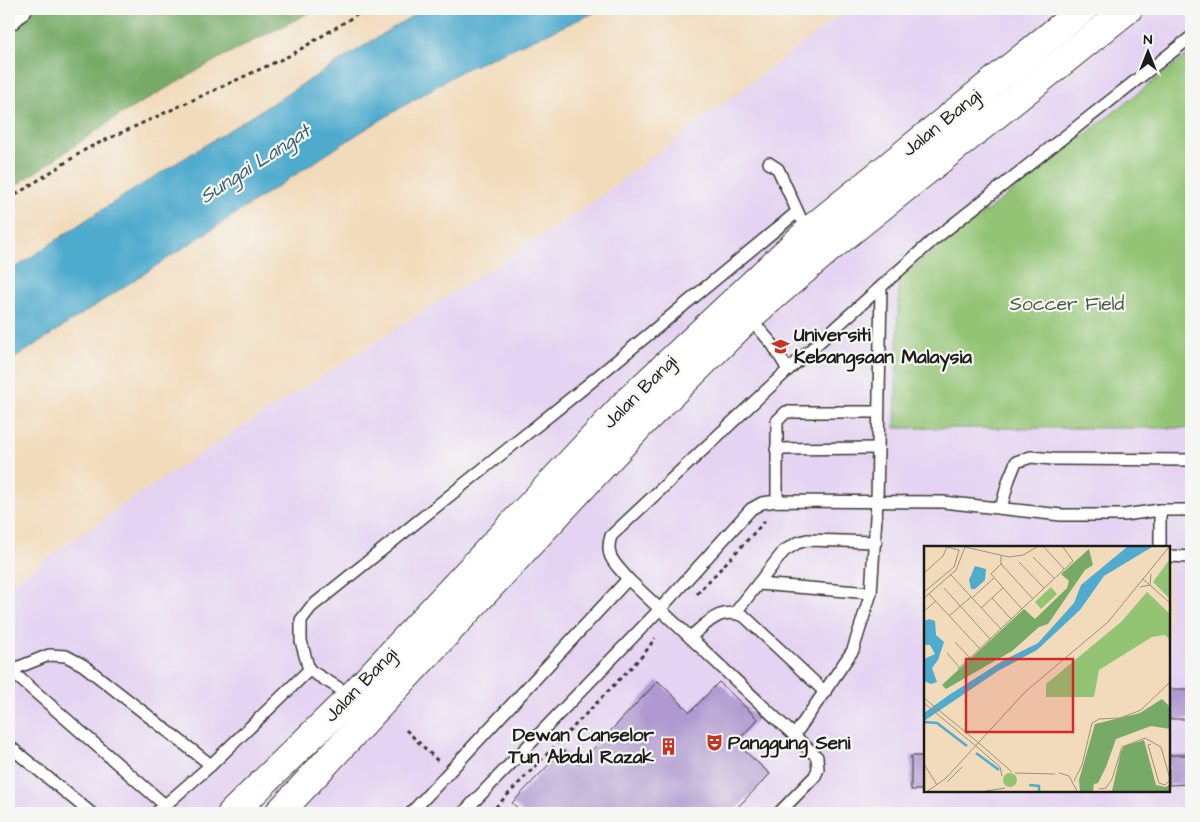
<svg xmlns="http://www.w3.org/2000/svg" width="1200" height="822" font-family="'Architects Daughter',sans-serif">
<rect width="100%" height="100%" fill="#f6f6f2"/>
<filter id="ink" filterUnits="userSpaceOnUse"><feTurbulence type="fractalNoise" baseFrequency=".02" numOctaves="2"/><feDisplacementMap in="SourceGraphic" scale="10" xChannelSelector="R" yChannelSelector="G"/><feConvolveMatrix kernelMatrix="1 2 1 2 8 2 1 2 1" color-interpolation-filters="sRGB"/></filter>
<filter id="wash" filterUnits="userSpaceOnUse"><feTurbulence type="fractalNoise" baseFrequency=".0096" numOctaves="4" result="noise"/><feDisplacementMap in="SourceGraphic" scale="20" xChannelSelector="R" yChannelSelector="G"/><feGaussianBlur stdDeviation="1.12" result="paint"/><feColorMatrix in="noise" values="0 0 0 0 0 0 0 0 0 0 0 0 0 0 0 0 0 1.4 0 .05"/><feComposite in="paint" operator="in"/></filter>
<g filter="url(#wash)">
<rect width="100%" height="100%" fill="#f2dbbb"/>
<path fill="#e4d3f2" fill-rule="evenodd" d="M848 9H1191V813H9V585L155 483 584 209ZM925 547H1169V791H925Z"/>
<polygon fill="#93c474" stroke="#587048" points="1191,52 1191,428 895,428 899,277 983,214"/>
<polygon fill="#76aa66" stroke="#496341" points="28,9 317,9 223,56 121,114 9,190 9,26"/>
<polygon fill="#50abce" stroke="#366475" points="423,9 603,9 461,71 356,135 9,362 9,272 92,216"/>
<g id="blocks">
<g fill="#af99d0">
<polygon points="658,681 690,712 719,682 758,719 736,743 770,774 732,813 523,813 512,803 563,750 578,765"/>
<rect x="1169" y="689" width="22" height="30"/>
<polygon points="1169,755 1191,755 1191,784 1169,785"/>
<rect x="911" y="756" width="14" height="34"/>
</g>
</g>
</g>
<g filter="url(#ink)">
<use href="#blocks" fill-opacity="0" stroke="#3c3934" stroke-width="1"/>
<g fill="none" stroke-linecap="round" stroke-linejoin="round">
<defs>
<g id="service">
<polyline points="769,163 778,169 800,217"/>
<polyline points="749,317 773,345 788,370"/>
<polyline points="776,449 878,448"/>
<polyline points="777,501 777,421 786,412 878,412"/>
<polyline points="1001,508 1009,479 1016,462 1031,457 1052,459 1191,460"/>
<polyline points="1160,510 1160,547"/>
<polyline points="1169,556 1191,557"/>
<polyline points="758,584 871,593"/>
<polyline points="735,613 784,551 797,543 807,540 876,542"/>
<path d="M690 637C709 622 719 607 744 616L825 692"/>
<polyline points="10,670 166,806"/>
<polyline points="309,670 301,641 301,620 311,607 580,391 797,212"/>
<polyline points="9,671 49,655 66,656 83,665 211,765"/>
<polyline points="794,736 853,650 871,593 877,502 881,287"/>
<polyline points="9,746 91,813"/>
<polyline points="156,813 211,765 309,670 352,696"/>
<polyline points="411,813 628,579"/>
<polyline points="463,813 660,609 751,509 762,503 777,501 943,502 1061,515 1124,515 1160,510 1191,510"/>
<path d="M779 813 815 776 818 769 817 757 628 579C616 564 604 557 611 536L788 370 932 241 1191 37"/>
</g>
<polyline id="minor" points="9,20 21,9"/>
<g id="primary">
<polyline points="232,813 352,696 626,403 809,231 1083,9"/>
<polyline points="279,813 643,422 749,317 826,251 1128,9"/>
</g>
</defs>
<use href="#service" stroke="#3c3934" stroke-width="14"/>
<use href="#minor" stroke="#3c3934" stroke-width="24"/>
<use href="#primary" stroke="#3c3934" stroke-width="30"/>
<g stroke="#3c3934" stroke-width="3" stroke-dasharray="4 4" stroke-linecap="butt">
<polyline points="9,199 88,148 291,55 366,9"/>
<polyline points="697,594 768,518"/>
<polyline points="406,730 440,763"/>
<polyline points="490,813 644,654 655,638"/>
</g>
<use href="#service" stroke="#fff" stroke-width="11"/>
<use href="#minor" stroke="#fff" stroke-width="21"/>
<use href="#primary" stroke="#fff" stroke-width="28"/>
</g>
</g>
<defs>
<symbol id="university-bare" viewBox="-9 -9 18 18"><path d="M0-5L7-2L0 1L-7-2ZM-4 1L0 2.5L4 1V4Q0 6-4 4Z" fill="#c8321e" stroke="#f6f6f2" stroke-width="2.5" paint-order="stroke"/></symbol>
<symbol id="theatre-bare" viewBox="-9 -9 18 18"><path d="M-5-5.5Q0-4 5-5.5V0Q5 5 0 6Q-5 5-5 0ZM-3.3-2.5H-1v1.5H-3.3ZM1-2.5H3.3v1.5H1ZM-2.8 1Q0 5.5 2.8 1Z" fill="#c8321e" stroke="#f6f6f2" stroke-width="2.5" paint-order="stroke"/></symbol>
<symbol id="building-bare" viewBox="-9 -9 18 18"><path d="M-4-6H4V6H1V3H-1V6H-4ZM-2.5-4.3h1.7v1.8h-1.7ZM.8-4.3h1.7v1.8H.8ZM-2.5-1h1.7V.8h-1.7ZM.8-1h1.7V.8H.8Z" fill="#c8321e" stroke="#f6f6f2" stroke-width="2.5" paint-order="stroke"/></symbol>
</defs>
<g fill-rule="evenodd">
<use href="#university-bare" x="768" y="334" width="25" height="25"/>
<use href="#theatre-bare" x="702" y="730" width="25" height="25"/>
<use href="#building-bare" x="656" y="734" width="25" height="25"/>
</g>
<g text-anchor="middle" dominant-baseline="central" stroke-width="4.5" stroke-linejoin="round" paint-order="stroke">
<g font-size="19" fill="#1c1c1c" stroke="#f6f6f2">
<text transform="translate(942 123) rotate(-39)">Jalan Bangi</text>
<text transform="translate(640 392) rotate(-45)">Jalan Bangi</text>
<text transform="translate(361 685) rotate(-46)">Jalan Bangi</text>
</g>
<g font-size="19" fill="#46573b" stroke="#f6f6f2">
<text x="1067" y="304">Soccer Field</text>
</g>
<g font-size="19" font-weight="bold" fill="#1c1c1c" stroke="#f6f6f2" text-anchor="start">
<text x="794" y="335">Universiti<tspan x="794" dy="22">Kebangsaan Malaysia</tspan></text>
<text x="654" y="735" text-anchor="end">Dewan Canselor<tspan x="654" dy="22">Tun Abdul Razak</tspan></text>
<text x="728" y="743">Panggung Seni</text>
</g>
<g font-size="20" font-style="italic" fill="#335c6c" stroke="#f6f6f2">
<text transform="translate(255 164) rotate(-33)">Sungai Langat</text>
</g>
</g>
<g transform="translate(924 546)">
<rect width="246" height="246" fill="#f2dbbb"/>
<path d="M246 13V53L229 36ZM127 41 133 48 117 63 111 56ZM223 46 246 68V94L241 89 228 91 175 124 170 151H122V138L197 76ZM79 234a7 7 0 1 1 14 0a7 7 0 1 1-14 0Z" fill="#93c474"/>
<path d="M165 3 169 19 161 24 124 78 115 81 88 105 22 143 18 139 100 63 111 73 143 42 145 35 137 28ZM238 153 246 161V183L227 180 192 193 182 221 174 237 170 238 169 245H156L155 234 171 178 216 167ZM220 194 232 239 242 241 246 238V245H188L197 206 200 200Z" fill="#76aa66"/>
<path d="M203 1H228L180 30 156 64 113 104 74 125 0 175V167L25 149 80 114 114 97 150 57 157 39ZM51 20 62 23 61 34 51 43H47L45 34ZM5 73 11 75 12 89 20 96 14 114 8 122 13 136 7 138 0 135V113L11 108 6 99H0V75Z" fill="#50abce"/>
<path fill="none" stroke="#50abce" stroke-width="2.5" d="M0 176 13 177 43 200M52 207 75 224M105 239 115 240V245"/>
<path fill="none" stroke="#9c8f7b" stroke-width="1" d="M41 1 85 11 99 9 113 1M120 1 140 23M77 10V18L109 53M109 11 130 32M95 16 120 42M77 18 67 28 98 63M0 27 19 10 23 1 35 4 30 21 0 46M27 29 77 83M219 33 246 57M216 41 226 39 227 28M20 42 66 93M5 48 56 103M0 52 32 24 41 1M48 52 70 32M68 52 87 73M57 62 79 42M0 65 12 55M25 70 47 51M31 96 46 112M23 107 36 122M34 123 149 15 139 1M0 152 56 198M0 157 53 201M56 198 88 226M227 198 224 199 235 237 241 239 246 234M53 201 76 221 78 230M0 218 13 239M91 227 131 228M135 227 145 230 153 245M150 235 158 219 168 177 175 173 196 172 217 164 246 136M23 236 38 221M175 243 182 242 188 233 198 201 221 192 237 201 246 233M4 245 22 232 101 146 184 76 245 1M62 245 81 242"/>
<path fill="#d62828" fill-opacity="0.15" stroke="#d62828" stroke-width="2.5" d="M42 113H149V186H42Z"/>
<rect width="246" height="246" fill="none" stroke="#1c1c1c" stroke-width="2.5"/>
</g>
<rect width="1200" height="822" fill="none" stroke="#f6f6f2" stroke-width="30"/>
<g transform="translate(1148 52)" stroke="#f6f6f2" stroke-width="4" paint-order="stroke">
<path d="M0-4L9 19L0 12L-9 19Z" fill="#1c1c1c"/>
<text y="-8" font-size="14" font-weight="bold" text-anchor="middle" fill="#1c1c1c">N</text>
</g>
</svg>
